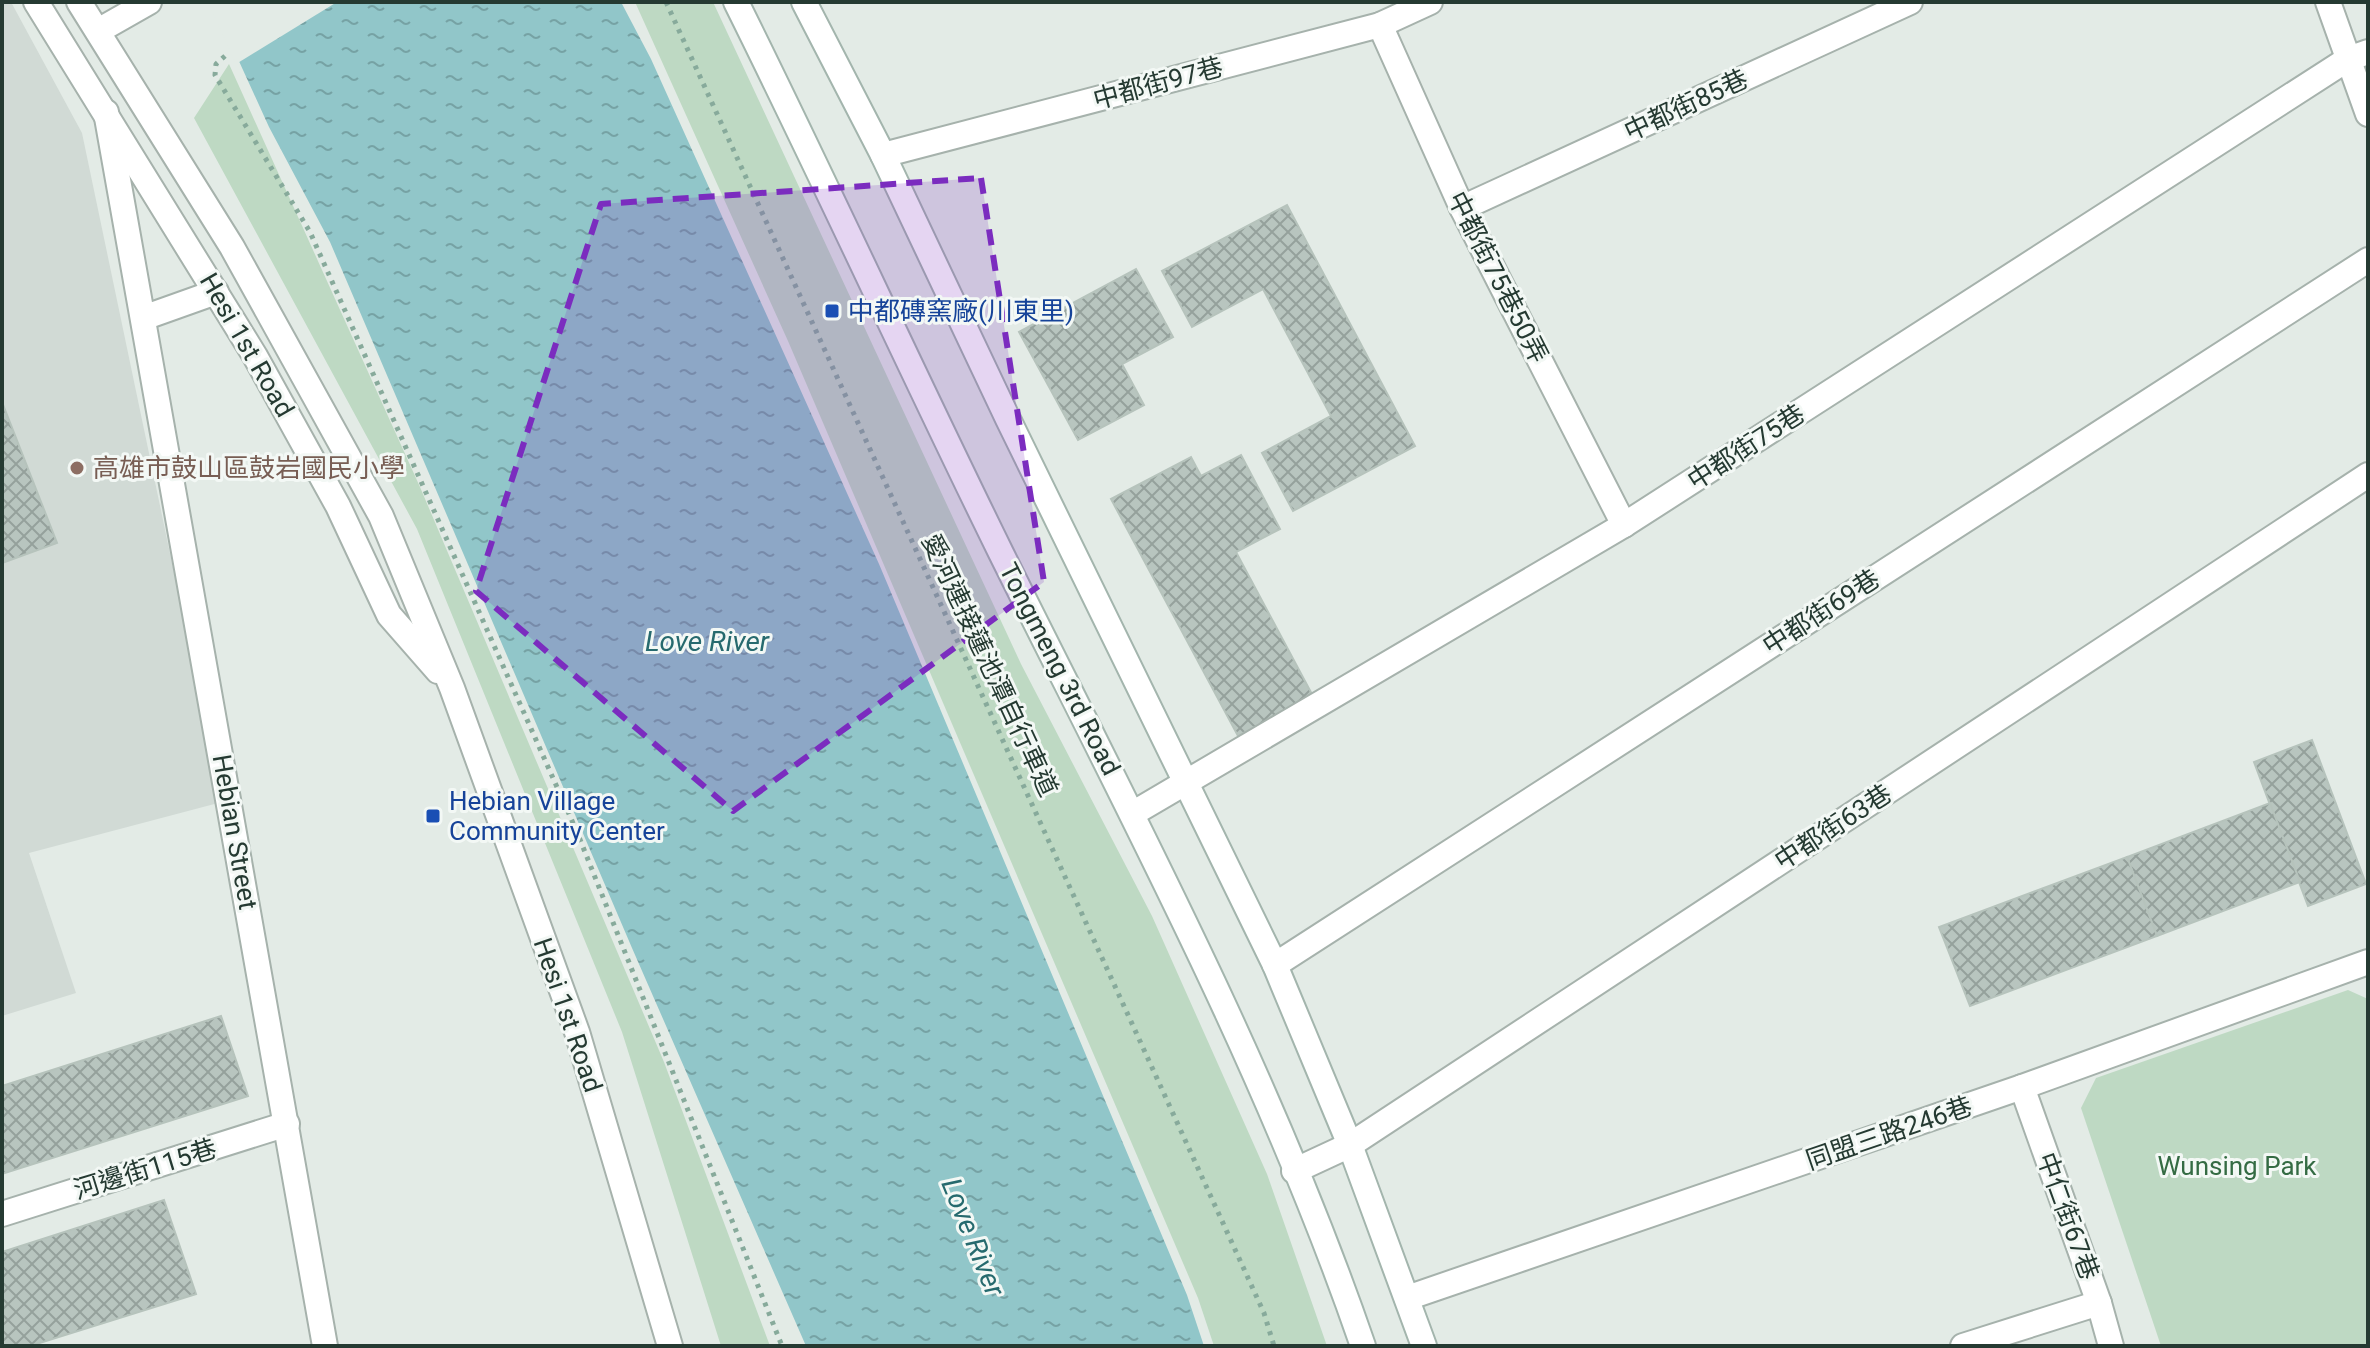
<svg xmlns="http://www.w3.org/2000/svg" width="2370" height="1348" font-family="Roboto,'Noto Sans TC',sans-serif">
<defs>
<pattern id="water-ripples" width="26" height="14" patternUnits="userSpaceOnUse" patternTransform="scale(2)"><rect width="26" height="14" fill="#91c6c9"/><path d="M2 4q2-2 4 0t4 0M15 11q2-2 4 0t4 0" fill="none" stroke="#76a2a4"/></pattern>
<pattern id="building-cross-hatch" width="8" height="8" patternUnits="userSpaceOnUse" patternTransform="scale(2)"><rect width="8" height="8" fill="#b8c5bf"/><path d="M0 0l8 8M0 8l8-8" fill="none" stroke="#95a19c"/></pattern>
</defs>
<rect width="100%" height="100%" fill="#e3ebe6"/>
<polygon fill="#d1dad5" points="2,2 11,2 82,133 222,802 29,853 76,993 2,1016"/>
<g fill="#bed9c3">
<polygon points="635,2 713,2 1021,664 1152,916 1267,1174 1327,1346 1214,1346 1198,1298 788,341"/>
<polygon points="229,64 420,487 664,1062 770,1346 721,1346 622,1032 417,529 194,118"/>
<polygon points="2348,990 2368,999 2368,1346 2161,1346 2081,1108 2096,1078"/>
</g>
<polygon fill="url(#water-ripples)" points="212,2 621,2 651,59 879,564 1187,1295 1204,1346 806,1346 632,948 330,242 269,127"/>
<polygon fill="#e3ebe6" points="208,2 337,2 236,64"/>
<g fill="url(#building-cross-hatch)" stroke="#b6c3bc" stroke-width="2">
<polygon points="1287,205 1415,446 1293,511 1262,453 1331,416 1263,289 1192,327 1162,271"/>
<polygon points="1136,269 1173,337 1122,364 1144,405 1078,440 1019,332"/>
<polygon points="2,402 57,543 2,563"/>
<polygon points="1241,455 1280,529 1236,552 1313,696 1238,736 1111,499 1191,457 1201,476"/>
<polygon points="2312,740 2366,884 2308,906 2254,762"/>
<polygon points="2270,803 2300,882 2157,936 2127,857"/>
<polygon points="2127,857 2157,936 1970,1006 1939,927"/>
<polygon points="221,1016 248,1096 2,1174 2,1086"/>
<polygon points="164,1200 196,1294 30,1346 2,1346 2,1252"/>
</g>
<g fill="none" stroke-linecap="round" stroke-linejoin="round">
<defs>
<g id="lane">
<polyline points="1380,25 1462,208 1624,525"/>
<polyline points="883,155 1380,25 1430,2"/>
<polyline points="1462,208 1910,2"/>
<polyline points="1132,814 1624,525 2348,59 2368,52"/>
<polyline points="1275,965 2368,260"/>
<polyline points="2022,1087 2099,1303 2111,1346"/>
<polyline points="1294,1171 1350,1145 2368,475"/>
<polyline points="2,1214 287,1124"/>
<polyline points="1407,1298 2022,1087 2368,962"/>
<polyline points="1963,1346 2099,1303"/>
</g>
<g id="street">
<polyline points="36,2 255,356 338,506 389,615 438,671"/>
<polyline points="79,2 232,247 381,516 452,688 577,1032 670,1346"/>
<polyline points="2328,2 2368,114"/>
<polyline points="98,31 149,2"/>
<polyline points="106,112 325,1346"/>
<polyline points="143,318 216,292"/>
</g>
<g id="secondary">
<path d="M736 2C827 185 911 370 1001 553 1130 813 1268 1070 1363 1346"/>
<polyline points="804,2 883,155 1008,419 1275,965 1350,1145 1424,1346"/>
</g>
</defs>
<use href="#lane" stroke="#a6b2ac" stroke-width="28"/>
<use href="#street" stroke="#a6b2ac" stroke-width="28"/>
<use href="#secondary" stroke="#a3b5ad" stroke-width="28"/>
<g stroke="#87aa9b" stroke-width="5" stroke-dasharray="4 6" stroke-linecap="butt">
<polyline points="666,2 1264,1313 1274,1346"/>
<polyline points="225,56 216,64 215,75 310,232 577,832 782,1346"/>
</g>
<use href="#lane" stroke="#fff" stroke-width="24"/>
<use href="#street" stroke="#fff" stroke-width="24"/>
<use href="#secondary" stroke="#fff" stroke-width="24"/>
</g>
<path fill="#7b2cbf" fill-opacity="0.2" stroke="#7b2cbf" stroke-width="6" stroke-dasharray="16 10" stroke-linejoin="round" d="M981 178 1044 582 733 811 476 591 601 204Z"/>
<g fill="#1a4fb4" stroke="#f3f8f5" stroke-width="3">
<rect x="824" y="303" width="16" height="16" rx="4"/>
<rect x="425" y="808" width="16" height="16" rx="4"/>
</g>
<circle fill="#8d6e63" stroke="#f3f8f5" stroke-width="3" cx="77" cy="468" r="8"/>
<g text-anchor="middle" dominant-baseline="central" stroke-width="6" stroke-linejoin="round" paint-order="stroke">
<g font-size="26" fill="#253a32" stroke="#f3f8f5">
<text transform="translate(1158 83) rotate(-15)">中都街97巷</text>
<text transform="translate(1686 105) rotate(-25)">中都街85巷</text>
<text transform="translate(1498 277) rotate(63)">中都街75巷50弄</text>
<text transform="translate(247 345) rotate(60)">Hesi 1st Road</text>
<text transform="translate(1746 447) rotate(-33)">中都街75巷</text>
<text transform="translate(1821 612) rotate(-33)">中都街69巷</text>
<text transform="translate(990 665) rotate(65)">愛河連接蓮池潭自行車道</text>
<text transform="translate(1060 669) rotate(63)">Tongmeng 3rd Road</text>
<text transform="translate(1833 827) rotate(-33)">中都街63巷</text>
<text transform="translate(235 832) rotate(80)">Hebian Street</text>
<text transform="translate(568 1015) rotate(71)">Hesi 1st Road</text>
<text transform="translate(1889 1133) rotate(-19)">同盟三路246巷</text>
<text transform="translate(145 1169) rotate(-17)">河邊街115巷</text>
<text transform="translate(2068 1216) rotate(70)">中仁街67巷</text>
</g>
<g font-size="26" fill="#164399" stroke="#f3f8f5" text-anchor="start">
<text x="848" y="311">中都磚窯廠(川東里)</text>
<text x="449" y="801">Hebian Village<tspan x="449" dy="30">Community Center</tspan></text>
</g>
<g font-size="26" fill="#785e54" stroke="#f3f8f5" text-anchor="start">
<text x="93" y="468">高雄市鼓山區鼓岩國民小學</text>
</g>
<g font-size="26" fill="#346b43" stroke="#f3f8f5">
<text x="2237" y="1166">Wunsing Park</text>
</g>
<g font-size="28" font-style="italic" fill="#266a6e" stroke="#f3f8f5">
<text x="707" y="641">Love River</text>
<text transform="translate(973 1237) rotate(68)">Love River</text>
</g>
</g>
<rect width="2370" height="1348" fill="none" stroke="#253a32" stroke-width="8"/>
</svg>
